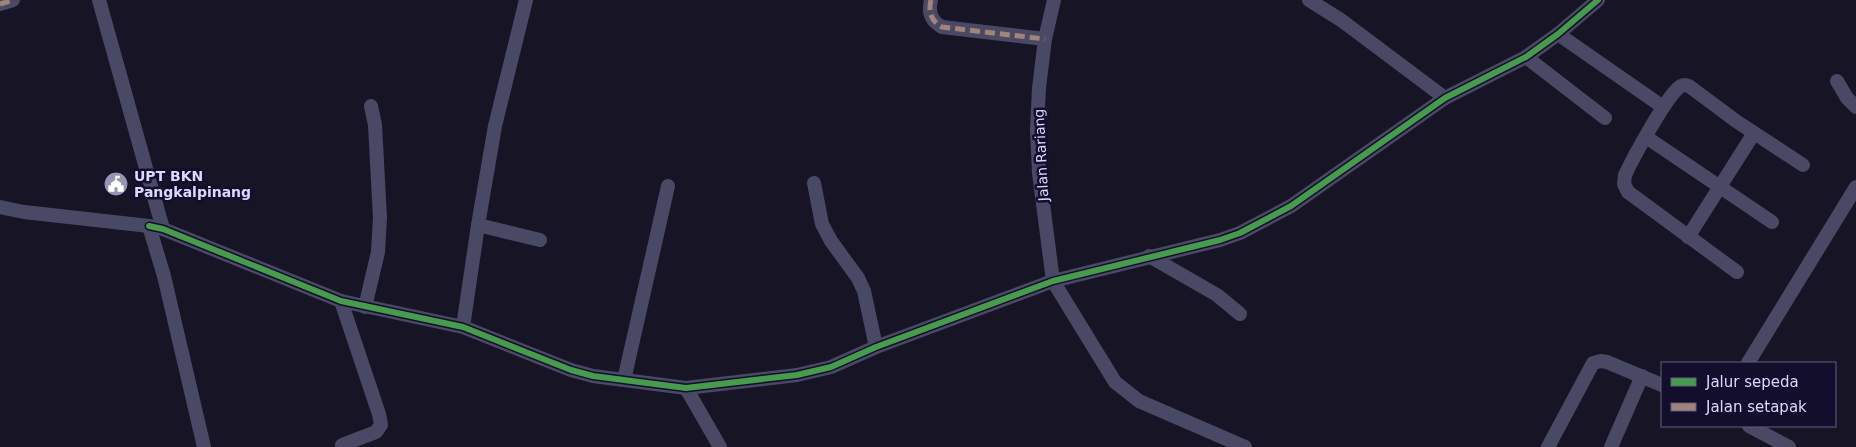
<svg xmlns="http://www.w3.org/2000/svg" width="1856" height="447" font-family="'DejaVu Sans',sans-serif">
<rect width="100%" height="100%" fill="#171525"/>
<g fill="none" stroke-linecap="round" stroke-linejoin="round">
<g stroke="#494966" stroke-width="14">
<polyline points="99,0 163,229"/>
<path d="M931 0C928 12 931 21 942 27L1045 39"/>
<polyline points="1054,0 1045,39 1039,88 1037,130 1039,173 1053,281 1115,382 1139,401 1245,447"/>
<polyline points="1309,0 1341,20 1445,98"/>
<polyline points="0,4 13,0"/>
<polyline points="1558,34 1663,107"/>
<polyline points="1526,57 1605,118"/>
<polyline points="1837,81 1847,98 1856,107"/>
<polyline points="1646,137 1772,222"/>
<polyline points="814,183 822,224 831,241 858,278 864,291 876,347"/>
<polyline points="0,207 24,212 149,226 164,276 204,447"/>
<polyline points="478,225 540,240"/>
<polyline points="149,226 163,229 341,301 463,327 571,370 593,376 686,388 797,375 831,367 876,347 1053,281 1220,240 1240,233 1291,206 1445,98 1526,57 1558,34 1598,0"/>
<polyline points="1688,237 1754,133"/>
<polyline points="1149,256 1217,295 1240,314"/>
<path d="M1737 272 1628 192 1624 184 1625 175C1633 158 1668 93 1681 86 1685 84 1685 85 1689 86L1736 121 1803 165"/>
<polyline points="341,301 379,414 381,425 376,432 342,445"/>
<polyline points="365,307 378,252 380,218 375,125 371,106"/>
<polyline points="463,327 478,225 495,126 526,0"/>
<polyline points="1748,363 1856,187"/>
<polyline points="624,380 668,186"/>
<polyline points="686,388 720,447"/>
<polyline points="1749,426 1789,447"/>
<polyline points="1548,447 1593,363 1601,361 1607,362 1662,385"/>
<polyline points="1611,447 1642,376"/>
</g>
<g stroke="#a18479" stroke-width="5" stroke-dasharray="10 5" stroke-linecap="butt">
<path d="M931 0C928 12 931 21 942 27L1045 39"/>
<polyline points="0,4 13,0"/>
</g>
<defs>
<polyline id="cycleway" points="149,226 163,229 341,301 463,327 571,370 593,376 686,388 797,375 831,367 876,347 1053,281 1220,240 1240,233 1291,206 1445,98 1526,57 1558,34 1598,0"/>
</defs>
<use href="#cycleway" stroke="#120e2c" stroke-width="9"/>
<use href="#cycleway" stroke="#469c4c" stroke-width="6"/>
</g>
<defs>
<symbol id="civic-disc" viewBox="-11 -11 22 22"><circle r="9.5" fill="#9694b3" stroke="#120e2c"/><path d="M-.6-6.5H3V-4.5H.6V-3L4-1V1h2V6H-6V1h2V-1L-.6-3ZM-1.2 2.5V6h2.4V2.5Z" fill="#fff"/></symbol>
</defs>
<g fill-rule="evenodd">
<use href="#civic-disc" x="102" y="170" width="28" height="28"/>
</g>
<g text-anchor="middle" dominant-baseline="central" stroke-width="5" stroke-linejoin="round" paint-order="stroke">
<g font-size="14" fill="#dbd9ff" stroke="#120e2c">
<text transform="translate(1041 155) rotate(-93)">Jalan Rariang</text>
</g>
<g font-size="14" font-weight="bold" fill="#dbd9ff" stroke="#120e2c" text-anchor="start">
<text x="134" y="176">UPT BKN<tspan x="134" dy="16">Pangkalpinang</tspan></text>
</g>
</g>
<rect x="1661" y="362" width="175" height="65" fill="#120e2c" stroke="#625f80"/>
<rect x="1671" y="378" width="25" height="8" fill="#469c4c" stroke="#625f80"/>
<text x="1706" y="387" font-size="15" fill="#dbd9ff">Jalur sepeda</text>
<rect x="1671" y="403" width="25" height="8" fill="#a18479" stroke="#625f80"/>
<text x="1706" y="412" font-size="15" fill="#dbd9ff">Jalan setapak</text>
</svg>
